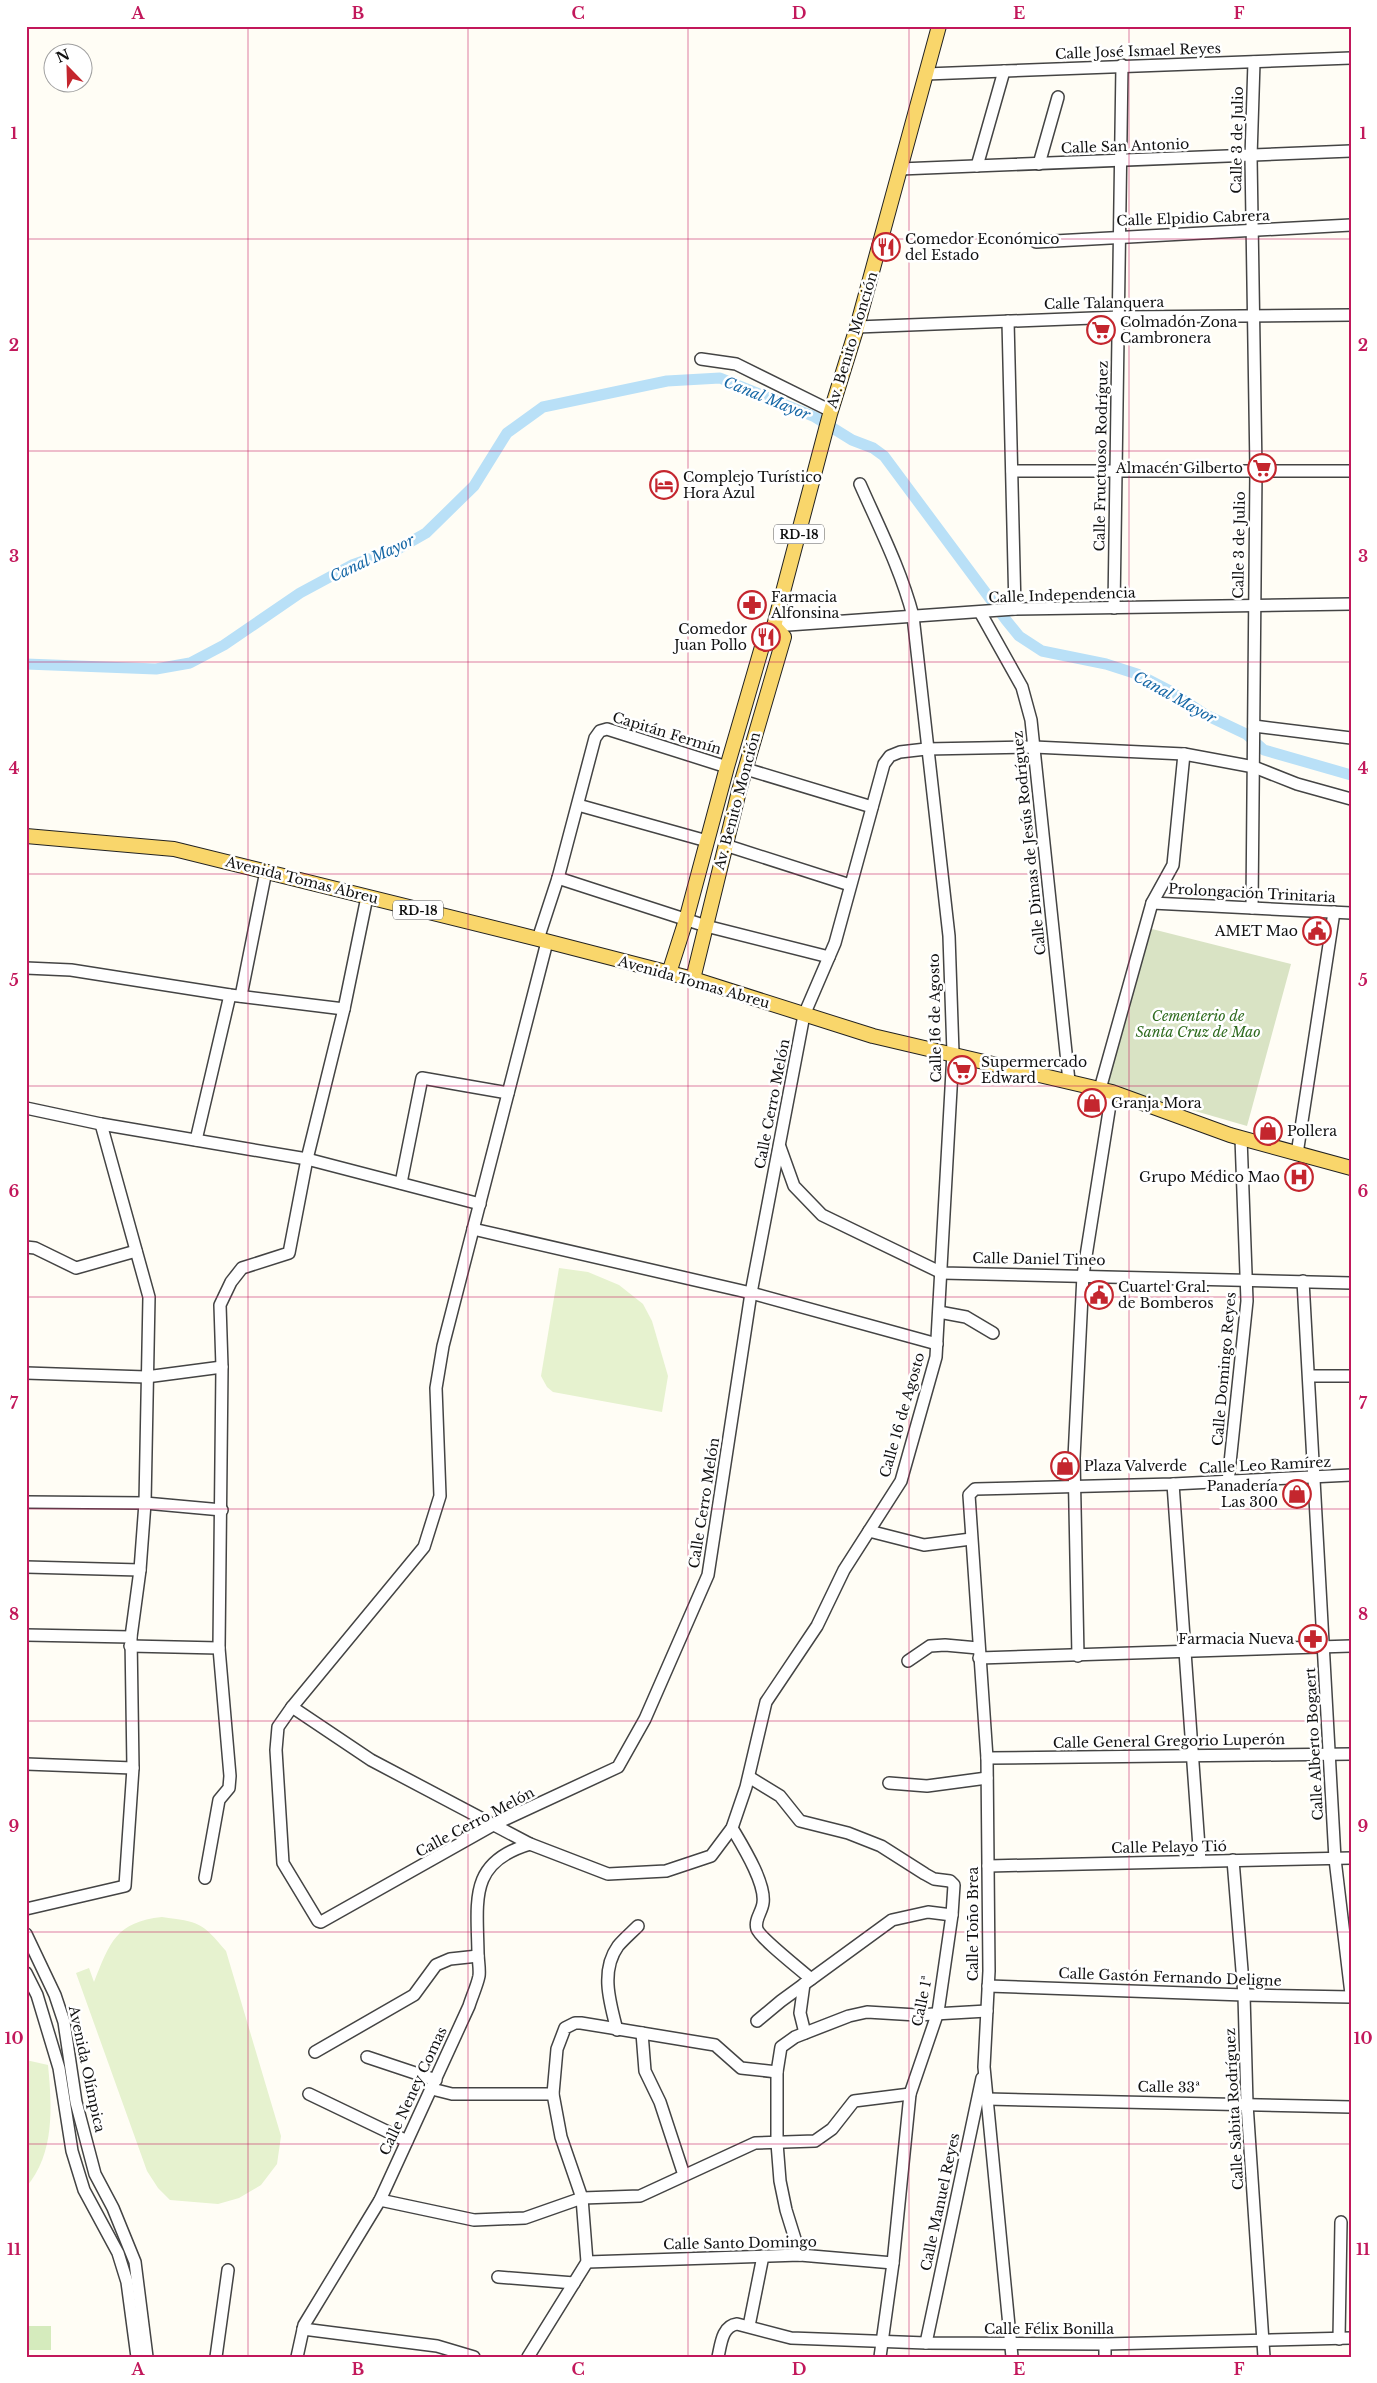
<svg xmlns="http://www.w3.org/2000/svg" width="1377" height="2383" font-family="'Libre Baskerville',serif">
<rect width="100%" height="100%" fill="#fffdf5"/>
<rect fill="#d5ebbd" x="26" y="2326" width="25" height="24"/>
<polygon fill="#d9e3c4" points="1148,928 1291,964 1247,1126 1105,1085"/>
<g fill="#e6f2cf">
<polygon points="559,1268 588,1272 619,1285 643,1304 652,1321 668,1376 662,1412 553,1392 547,1387 541,1376"/>
<path d="M162 1917C199 1922 202 1922 226 1951L281 2136 277 2164 261 2185 239 2198 218 2204 170 2200 158 2188 147 2171 76 1973 89 1968 94 1982C110 1942 116 1922 162 1917Z"/>
<path d="M26 2060 48 2065C52 2106 55 2154 26 2187Z"/>
</g>
<g fill="none" stroke-linecap="round" stroke-linejoin="round">
<polyline stroke="#b9e0f7" stroke-width="11" points="26,664 156,669 190,663 224,645 300,593 352,565 398,549 426,533 474,486 507,433 543,407 667,381 720,378 815,417 852,440 873,448 884,456 1006,620 1019,636 1042,651 1106,664 1137,674 1170,691 1206,715 1246,734 1264,750 1351,775"/>
<defs>
<g id="minor">
<polyline points="926,74 1351,58"/>
<polyline points="1039,164 1058,97"/>
<polyline points="977,166 1004,71"/>
<polyline points="900,169 1351,151"/>
<polyline points="1036,242 1351,225"/>
<polyline points="1008,321 1015,609"/>
<polyline points="857,327 1119,317 1351,315"/>
<polyline points="701,359 736,364 831,411"/>
<polyline points="1012,471 1351,471"/>
<polyline points="1114,608 1122,65"/>
<polyline points="980,612 1022,687 1031,720 1069,1081"/>
<polyline points="774,626 1015,609 1351,604"/>
<polyline points="1254,726 1351,738"/>
<polyline points="746,769 872,807"/>
<polyline points="578,805 707,841"/>
<polyline points="725,845 850,885"/>
<polyline points="558,878 706,926 829,957"/>
<polyline points="1152,903 1351,913"/>
<polyline points="1252,908 1256,470 1251,157 1254,62"/>
<polyline points="538,939 558,878 595,738 600,731 607,729 727,767"/>
<polyline points="547,942 443,1346 436,1388 440,1496 424,1547 292,1707 278,1727 276,1750 283,1863 318,1921 321,1922 495,1824 618,1767 645,1719 708,1575 751,1293 804,1015 835,943 884,764 890,756 900,752 926,749 1034,747 1184,754 1254,767 1297,784 1351,799"/>
<polyline points="26,968 71,970 230,995 344,1009"/>
<polyline points="241,996 266,871"/>
<polyline points="1100,1089 1152,903 1173,865 1184,754"/>
<polyline points="26,1108 101,1124 307,1159 480,1204"/>
<polyline points="196,1140 230,995"/>
<polyline points="780,1147 794,1186 822,1215 942,1273 1351,1283"/>
<polyline points="1297,1154 1334,912"/>
<polyline points="401,1183 422,1078 508,1093"/>
<polyline points="473,1229 751,1293 937,1344"/>
<polyline points="26,1247 35,1248 76,1268 136,1251"/>
<polyline points="1303,1281 1335,1859 1351,1994"/>
<polyline points="939,1312 966,1317 993,1333"/>
<polyline points="26,1373 146,1377 222,1367"/>
<polyline points="1309,1376 1351,1376"/>
<polyline points="1228,1482 1247,1301 1241,1138"/>
<polyline points="1173,1484 1200,1861"/>
<polyline points="26,1502 145,1503 222,1510"/>
<polyline points="869,1531 924,1545 971,1539"/>
<polyline points="26,1567 140,1570"/>
<polyline points="26,1635 131,1637"/>
<polyline points="130,1646 219,1648"/>
<polyline points="1078,1656 1074,1458 1083,1275 1112,1092"/>
<polyline points="979,1658 1351,1646"/>
<polyline points="908,1661 930,1646 945,1645 978,1648"/>
<path d="M292 1707 371 1760 530 1844 608 1874 666 1871 711 1856 732 1828 746 1787 766 1702 817 1626 844 1570 901 1481 936 1357 953 1053 949 936 913 616C901 570 879 527 860 484"/>
<polyline points="987,1758 1351,1754"/>
<polyline points="26,1764 133,1768"/>
<polyline points="749,1777 780,1796 800,1821 848,1833 881,1846 925,1874 934,1879 950,1881 954,1885 952,1915 938,2012 910,2094 893,2263 880,2357"/>
<polyline points="889,1783 927,1786 987,1778"/>
<path d="M732 1828C742 1845 766 1883 763 1903 762 1912 754 1920 757 1929 760 1938 801 1970 811 1979"/>
<polyline points="1233,1860 1244,1995 1247,2104 1264,2357"/>
<polyline points="988,1866 1351,1858"/>
<polyline points="205,1878 219,1800 229,1788 230,1776 219,1648 222,1367 220,1305 231,1282 242,1268 289,1253 307,1159 344,1009 367,897"/>
<polyline points="26,1909 125,1886 133,1768 131,1637 140,1570 145,1503 149,1297 101,1124"/>
<polyline points="26,1934 55,1995 64,2022 76,2102 95,2174 113,2208 135,2262 147,2357"/>
<polyline points="26,1973 37,1995 59,2068 72,2151 84,2190 118,2253 127,2282 137,2357"/>
<polyline points="804,1984 800,2013 805,2033"/>
<polyline points="988,1986 1244,1995 1351,1997"/>
<polyline points="757,2021 781,2001 892,1920 928,1912 952,1915"/>
<path d="M617 2030C610 2003 600 1971 618 1946 624 1939 631 1933 638 1926"/>
<polyline points="642,2033 645,2071 660,2102 684,2175"/>
<polyline points="315,2052 414,1995 436,1965 450,1959 478,1956"/>
<polyline points="367,2057 436,2080"/>
<polyline points="432,2089 452,2094 553,2094"/>
<polyline points="309,2094 407,2141"/>
<polyline points="987,2099 1351,2107"/>
<polyline points="380,2200 474,2220 525,2218 582,2198 640,2196 755,2143 815,2141 832,2129 854,2101 910,2094"/>
<polyline points="800,2255 786,2210 780,2181 777,2143 777,2072 781,2047 795,2037 849,2016 867,2012 917,2015 987,2011"/>
<polyline points="587,2262 800,2255 893,2263"/>
<polyline points="498,2277 574,2283"/>
<polyline points="749,2326 763,2256"/>
<polyline points="303,2329 437,2346 474,2357"/>
<polyline points="1339,2339 1341,2222"/>
<polyline points="926,2343 982,2078"/>
<polyline points="1105,2344 1105,2357"/>
<polyline points="216,2357 228,2270"/>
<path d="M297 2357 304 2325 380 2200 469 2006C472 1996 477 1986 479 1976 480 1969 478 1960 478 1953 477 1899 469 1862 530 1844"/>
<polyline points="528,2357 587,2262 582,2198 561,2137 553,2094 557,2049 565,2028 575,2023 581,2023 715,2045 741,2068 777,2072"/>
<path d="M718 2357C721 2344 722 2326 737 2324L791 2338 926 2343 1105 2344 1351 2338"/>
<polyline points="1012,2357 984,2067 989,1971 987,1758 969,1495 975,1489 1173,1484 1351,1475"/>
</g>
<g id="major">
<polyline points="26,836 174,849 538,939 693,979 873,1036 1112,1092 1230,1135 1351,1168"/>
<polyline points="669,973 686,920 727,767 766,633 774,626 830,414 857,327 939,26"/>
<polyline points="693,979 739,791 784,637 774,626"/>
</g>
</defs>
<use href="#minor" stroke="#444" stroke-width="14"/>
<use href="#major" stroke="#222" stroke-width="16"/>
<use href="#minor" stroke="#fff" stroke-width="11"/>
<use href="#major" stroke="#f9d66b" stroke-width="14"/>
</g>
<path fill="none" stroke="#c2185b" stroke-width="1" stroke-opacity="0.55" d="M248 26V2357M468 26V2357M688 26V2357M909 26V2357M1129 26V2357M26 239H1351M26 451H1351M26 662H1351M26 874H1351M26 1086H1351M26 1297H1351M26 1509H1351M26 1721H1351M26 1932H1351M26 2144H1351"/>
<defs>
<symbol id="restaurant-ring" viewBox="-11 -11 22 22"><circle r="9.5" fill="#fff" stroke="#c4262e" stroke-width="1.5"/><path d="M-5-6h1v4h1v-4h1v4h1v-4h1v5L-1.5 .5V6h-2V.5L-5-1ZM5-6V6H3V1.5H1.5Q1.5-4 5-6Z" fill="#c4262e"/></symbol>
<symbol id="supermarket-ring" viewBox="-11 -11 22 22"><circle r="9.5" fill="#fff" stroke="#c4262e" stroke-width="1.5"/><path d="M-6-5.5h2.5l.6 2H6L4.5 2H-2.5L-4.4-4H-6ZM-1.5 3.2a1.3 1.3 0 1 0 .1 0ZM3 3.2a1.3 1.3 0 1 0 .1 0Z" fill="#c4262e"/></symbol>
<symbol id="hotel-ring" viewBox="-11 -11 22 22"><circle r="9.5" fill="#fff" stroke="#c4262e" stroke-width="1.5"/><path d="M-6-4.5h1.5V1H6V5H4.5V3h-9V5H-6ZM-4 0a1.8 1.8 0 1 1 3.6 0ZM.5 0V-2.5h3Q6-2.5 6 0Z" fill="#c4262e"/></symbol>
<symbol id="pharmacy-ring" viewBox="-11 -11 22 22"><circle r="9.5" fill="#fff" stroke="#c4262e" stroke-width="1.5"/><path d="M-2-6h4v4h4v4h-4v4h-4v-4h-4v-4h4Z" fill="#c4262e"/></symbol>
<symbol id="civic-ring" viewBox="-11 -11 22 22"><circle r="9.5" fill="#fff" stroke="#c4262e" stroke-width="1.5"/><path d="M-.6-6.5H3V-4.5H.6V-3L4-1V1h2V6H-6V1h2V-1L-.6-3ZM-1.2 2.5V6h2.4V2.5Z" fill="#c4262e"/></symbol>
<symbol id="shop-ring" viewBox="-11 -11 22 22"><circle r="9.5" fill="#fff" stroke="#c4262e" stroke-width="1.5"/><path d="M-5-2.5h2.3a2.7 3.5 0 0 1 5.4 0H5L5.5 6h-11ZM-1.5-2.5h3a1.5 2.3 0 0 0-3 0Z" fill="#c4262e"/></symbol>
<symbol id="hospital-ring" viewBox="-11 -11 22 22"><circle r="9.5" fill="#fff" stroke="#c4262e" stroke-width="1.5"/><path d="M-5-5h3v3.5h4V-5h3V5h-3V1.5h-4V5h-3Z" fill="#c4262e"/></symbol>
</defs>
<g fill-rule="evenodd">
<use href="#restaurant-ring" x="870" y="231" width="32" height="32"/>
<use href="#supermarket-ring" x="1085" y="314" width="32" height="32"/>
<use href="#supermarket-ring" x="1246" y="452" width="32" height="32"/>
<use href="#hotel-ring" x="648" y="469" width="32" height="32"/>
<use href="#pharmacy-ring" x="736" y="589" width="32" height="32"/>
<use href="#restaurant-ring" x="750" y="621" width="32" height="32"/>
<use href="#civic-ring" x="1301" y="915" width="32" height="32"/>
<use href="#supermarket-ring" x="946" y="1054" width="32" height="32"/>
<use href="#shop-ring" x="1076" y="1087" width="32" height="32"/>
<use href="#shop-ring" x="1252" y="1115" width="32" height="32"/>
<use href="#hospital-ring" x="1283" y="1161" width="32" height="32"/>
<use href="#civic-ring" x="1083" y="1279" width="32" height="32"/>
<use href="#shop-ring" x="1049" y="1450" width="32" height="32"/>
<use href="#shop-ring" x="1281" y="1478" width="32" height="32"/>
<use href="#pharmacy-ring" x="1297" y="1623" width="32" height="32"/>
</g>
<g text-anchor="middle" dominant-baseline="central" stroke-width="5" stroke-linejoin="round" paint-order="stroke">
<g fill="#fff" stroke="#585858" stroke-width="1">
<rect x="774" y="524.5" width="50" height="19" rx="4"/>
<rect x="393" y="900.5" width="50" height="19" rx="4"/>
</g>
<g font-size="12" font-weight="bold" fill="#111">
<text x="799" y="534">RD-18</text>
<text x="418" y="910">RD-18</text>
</g>
<g font-size="14" fill="#111" stroke="#fff">
<text transform="translate(1138 51) rotate(-2)">Calle José Ismael Reyes</text>
<text transform="translate(1237 140) rotate(-89)">Calle 3 de Julio</text>
<text transform="translate(1125 146) rotate(-2)">Calle San Antonio</text>
<text transform="translate(1193 218) rotate(-2)">Calle Elpidio Cabrera</text>
<text transform="translate(1104 303) rotate(-1)">Calle Talanquera</text>
<text transform="translate(852 340) rotate(-73)">Av. Benito Monción</text>
<text transform="translate(1101 456) rotate(-89)">Calle Fructuoso Rodríguez</text>
<text transform="translate(1239 545) rotate(-89)">Calle 3 de Julio</text>
<text transform="translate(1062 595) rotate(-2)">Calle Independencia</text>
<text transform="translate(667 733) rotate(17)">Capitán Fermín</text>
<text transform="translate(737 801) rotate(-75)">Av. Benito Monción</text>
<text transform="translate(1029 843) rotate(-96)">Calle Dimas de Jesús Rodríguez</text>
<text transform="translate(302 880) rotate(14)">Avenida Tomas Abreu</text>
<text transform="translate(1252 893) rotate(3)">Prolongación Trinitaria</text>
<text transform="translate(694 982) rotate(16)">Avenida Tomas Abreu</text>
<text transform="translate(935 1018) rotate(-91)">Calle 16 de Agosto</text>
<text transform="translate(772 1104) rotate(-79)">Calle Cerro Melón</text>
<text transform="translate(1039 1259) rotate(1)">Calle Daniel Tineo</text>
<text transform="translate(1224 1369) rotate(-85)">Calle Domingo Reyes</text>
<text transform="translate(902 1415) rotate(-74)">Calle 16 de Agosto</text>
<text transform="translate(1265 1465) rotate(-3)">Calle Leo Ramírez</text>
<text transform="translate(704 1503) rotate(-81)">Calle Cerro Melón</text>
<text transform="translate(1169 1741) rotate(-1)">Calle General Gregorio Luperón</text>
<text transform="translate(1314 1744) rotate(-93)">Calle Alberto Bogaert</text>
<text transform="translate(475 1822) rotate(-28)">Calle Cerro Melón</text>
<text transform="translate(1169 1847) rotate(-1)">Calle Pelayo Tió</text>
<text transform="translate(973 1924) rotate(-90)">Calle Toño Brea</text>
<text transform="translate(1170 1977) rotate(2)">Calle Gastón Fernando Deligne</text>
<text transform="translate(922 2001) rotate(-78)">Calle 1ª</text>
<text transform="translate(87 2069) rotate(78)">Avenida Olímpica</text>
<text transform="translate(1169 2087) rotate(1)">Calle 33ª</text>
<text transform="translate(413 2091) rotate(-65)">Calle Neney Comas</text>
<text transform="translate(1234 2109) rotate(-93)">Calle Sabita Rodríguez</text>
<text transform="translate(940 2202) rotate(-78)">Calle Manuel Reyes</text>
<text transform="translate(740 2243) rotate(-1)">Calle Santo Domingo</text>
<text x="1049" y="2329">Calle Félix Bonilla</text>
</g>
<g font-size="14" fill="#111" stroke="#fff" text-anchor="start">
<text x="905" y="239">Comedor Económico<tspan x="905" dy="16">del Estado</tspan></text>
<text x="1120" y="322">Colmadón Zona<tspan x="1120" dy="16">Cambronera</tspan></text>
<text x="1243" y="468" text-anchor="end">Almacén Gilberto</text>
<text x="683" y="477">Complejo Turístico<tspan x="683" dy="16">Hora Azul</tspan></text>
<text x="771" y="597">Farmacia<tspan x="771" dy="16">Alfonsina</tspan></text>
<text x="747" y="629" text-anchor="end">Comedor<tspan x="747" dy="16">Juan Pollo</tspan></text>
<text x="1298" y="931" text-anchor="end">AMET Mao</text>
<text x="981" y="1062">Supermercado<tspan x="981" dy="16">Edward</tspan></text>
<text x="1111" y="1103">Granja Mora</text>
<text x="1287" y="1131">Pollera</text>
<text x="1280" y="1177" text-anchor="end">Grupo Médico Mao</text>
<text x="1118" y="1287">Cuartel Gral.<tspan x="1118" dy="16">de Bomberos</tspan></text>
<text x="1084" y="1466">Plaza Valverde</text>
<text x="1278" y="1486" text-anchor="end">Panadería<tspan x="1278" dy="16">Las 300</tspan></text>
<text x="1294" y="1639" text-anchor="end">Farmacia Nueva</text>
</g>
<g font-size="14" font-style="italic" fill="#2f6b1f" stroke="#fff">
<text x="1198" y="1016">Cementerio de<tspan x="1198" dy="16">Santa Cruz de Mao</tspan></text>
</g>
<g font-size="15" font-style="italic" fill="#1768a6" stroke="#fff">
<text transform="translate(767 398) rotate(22)">Canal Mayor</text>
<text transform="translate(372 558) rotate(-25)">Canal Mayor</text>
<text transform="translate(1175 697) rotate(29)">Canal Mayor</text>
</g>
</g>
<rect width="1377" height="2383" fill="none" stroke="#ffffff" stroke-width="55"/>
<g transform="translate(68 68) rotate(337)"><circle r="24" fill="#ffffff" stroke="#a0a0a0"/>
<path d="M0-4L9 19L0 12L-9 19Z" fill="#c4262e"/>
<text y="-8" font-size="14" font-weight="bold" text-anchor="middle" fill="#111111">N</text>
</g>
<rect x="28" y="28" width="1322" height="2328" fill="none" stroke="#c2185b" stroke-width="2"/>
<g font-size="16" text-anchor="middle" font-weight="bold" fill="#c2185b">
<text x="138" y="19">A</text>
<text x="358" y="19">B</text>
<text x="578" y="19">C</text>
<text x="799" y="19">D</text>
<text x="1019" y="19">E</text>
<text x="1239" y="19">F</text>
<text x="14" y="139">1</text>
<text x="1363" y="139">1</text>
<text x="14" y="351">2</text>
<text x="1363" y="351">2</text>
<text x="14" y="562">3</text>
<text x="1363" y="562">3</text>
<text x="14" y="774">4</text>
<text x="1363" y="774">4</text>
<text x="14" y="986">5</text>
<text x="1363" y="986">5</text>
<text x="14" y="1197">6</text>
<text x="1363" y="1197">6</text>
<text x="14" y="1409">7</text>
<text x="1363" y="1409">7</text>
<text x="14" y="1620">8</text>
<text x="1363" y="1620">8</text>
<text x="14" y="1832">9</text>
<text x="1363" y="1832">9</text>
<text x="14" y="2044">10</text>
<text x="1363" y="2044">10</text>
<text x="14" y="2255">11</text>
<text x="1363" y="2255">11</text>
<text x="138" y="2375">A</text>
<text x="358" y="2375">B</text>
<text x="578" y="2375">C</text>
<text x="799" y="2375">D</text>
<text x="1019" y="2375">E</text>
<text x="1239" y="2375">F</text>
</g>
</svg>
